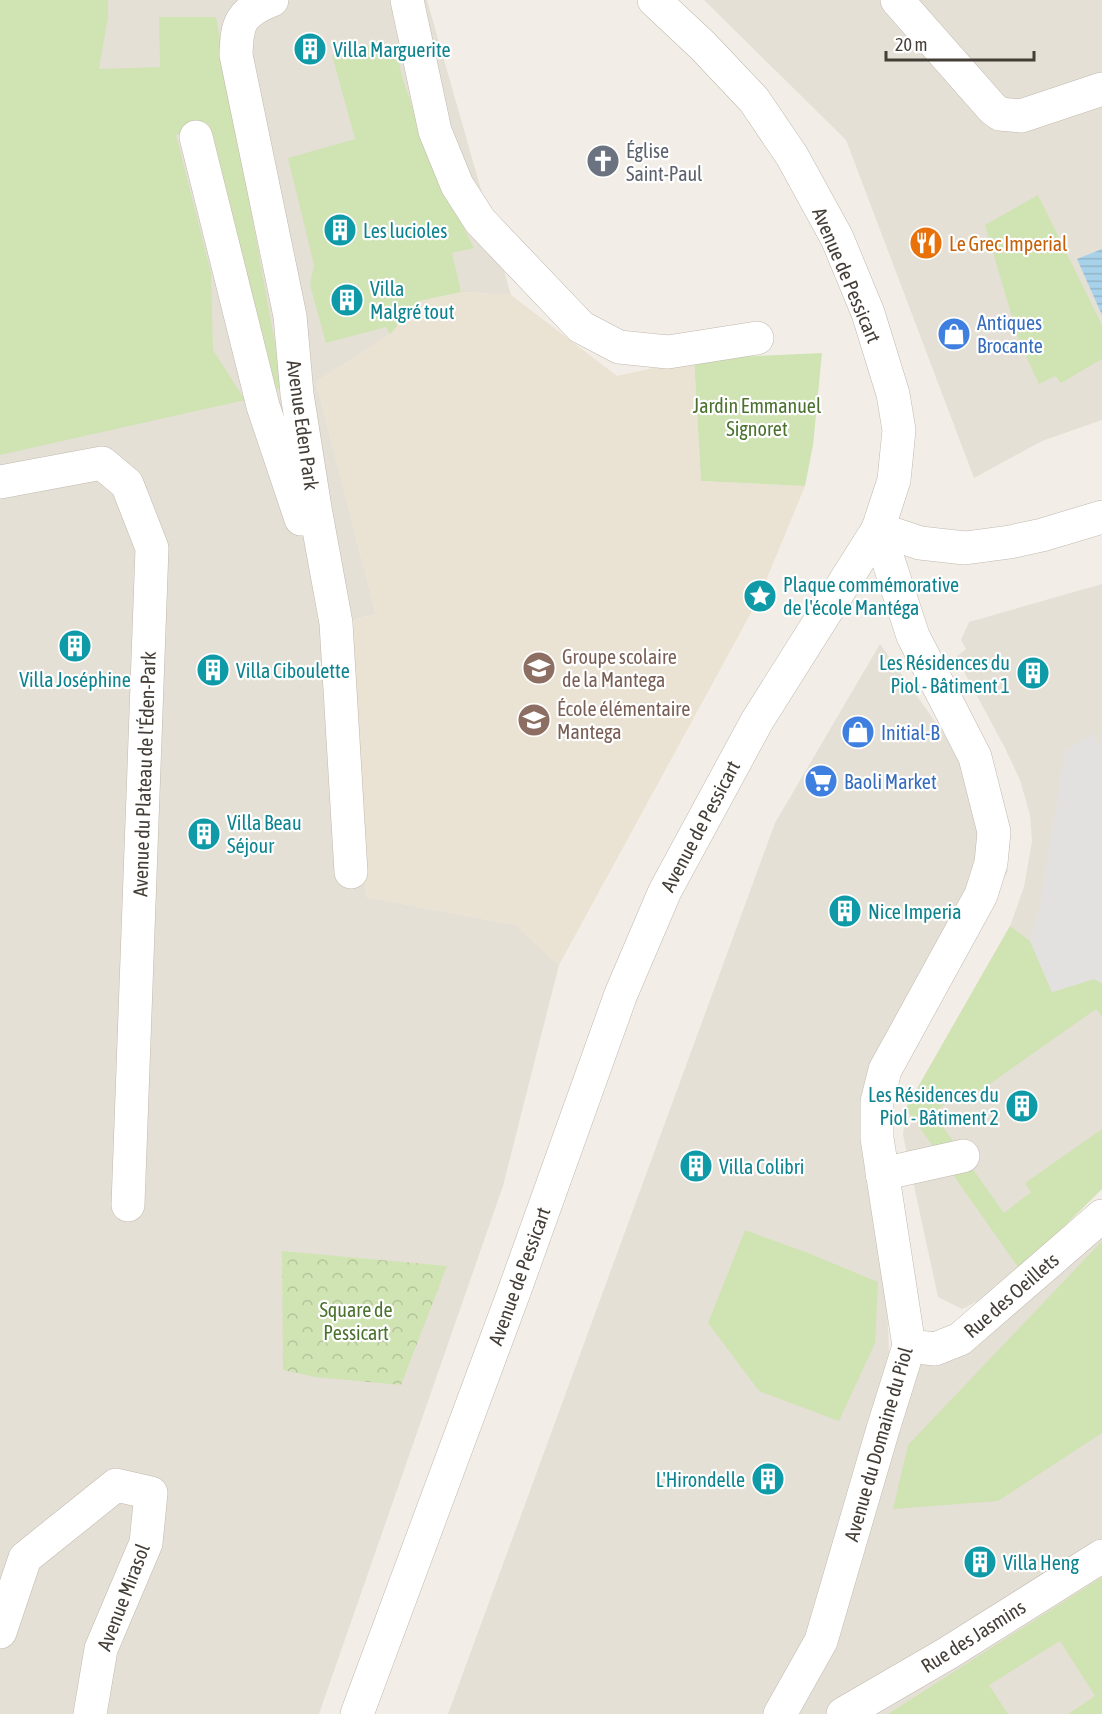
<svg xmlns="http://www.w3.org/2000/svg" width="1102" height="1714" font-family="'Asap Condensed',sans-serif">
<defs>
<pattern id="park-crowns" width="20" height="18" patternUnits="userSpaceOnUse" patternTransform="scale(1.5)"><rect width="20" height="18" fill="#d0e3b3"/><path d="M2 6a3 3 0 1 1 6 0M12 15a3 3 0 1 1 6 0" fill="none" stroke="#b4c49b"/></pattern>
<pattern id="water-rules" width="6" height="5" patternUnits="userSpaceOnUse" patternTransform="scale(1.5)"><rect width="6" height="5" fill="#a8d2ea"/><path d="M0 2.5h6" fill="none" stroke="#92b5c9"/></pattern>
</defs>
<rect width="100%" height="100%" fill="#f2eee7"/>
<g fill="#e5e0d5">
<polygon points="0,0 427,0 511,295 461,292 419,301 390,334 316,382 376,614 353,620 366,897 516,925 559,965 503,1186 319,1714 0,1714"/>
<polygon points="704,0 1102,0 1102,420 1042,441 974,478 846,140"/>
<polygon points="1102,584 1102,1189 990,1295 962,1309 938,1297 903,1135 906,1108 1010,926 1024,887 1032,841 1030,815 1020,780 1004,746 956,657 966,649 961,640 969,622"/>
<polygon points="880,644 971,772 1008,871 877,1102 890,1369 935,1348 1102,1216 1102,1714 448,1714 775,823"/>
</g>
<polygon fill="#eae2d2" points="461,292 511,295 617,376 694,359 701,481 805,486 758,600 559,965 516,925 366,897 353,620 376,614 316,382 390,334 419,301"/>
<polygon fill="url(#park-crowns)" points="282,1251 447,1266 401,1385 315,1377 283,1370"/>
<g fill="#d0e3b3">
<polygon points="0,0 108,0 108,17 99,69 160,67 159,17 216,17 283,388 271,389 209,124 176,135 211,273 213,350 245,400 0,455"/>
<polygon points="395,44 402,77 433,168 474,248 452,253 461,292 419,301 390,334 386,327 326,343 310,285 314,265 288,158 355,139 332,55 370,45"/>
<polygon points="1038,195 1102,325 1102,359 1061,383 1055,376 1039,384 1019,341 985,225"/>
<polygon points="822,353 813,445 805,486 701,481 694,359"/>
<polygon points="1010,926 1030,941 1052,992 1094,979 1102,983 1102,1017 1096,1009 967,1100 960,1093 933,1113 1004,1213 1031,1192 1025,1183 1102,1129 1102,1189 1020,1270 906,1108"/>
<polygon points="745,1230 808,1253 878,1282 875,1343 839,1421 759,1391 708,1323"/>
<polygon points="1102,1241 1102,1433 998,1501 893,1509 908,1445"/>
<polygon points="1102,1577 1102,1714 1068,1714 1095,1696 1060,1641 989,1685 1008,1714 888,1714"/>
</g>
<polygon fill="#e3e1df" points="1092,733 1102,748 1102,983 1094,979 1052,992 1030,941 1040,905 1065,751"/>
<polygon fill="url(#water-rules)" points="1102,249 1102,315 1077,259"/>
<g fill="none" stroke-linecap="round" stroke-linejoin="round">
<defs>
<g id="minor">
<path d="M272 0C240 13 237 22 236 55L290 316 297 394 315 508 336 623 351 872"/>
<polyline points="407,0 435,131 457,185 480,221 581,327 619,347 668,352 757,338"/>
<polyline points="897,0 993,109 1000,114 1021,116 1102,89"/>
<polyline points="196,137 263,406 301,519"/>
<polyline points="0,482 102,463 127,484 152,548 128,1205"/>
<polyline points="878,529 920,543 965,548 1010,542 1042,535 1102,517"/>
<polyline points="882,1174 963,1156"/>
<polyline points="909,1346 935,1349 960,1339 1102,1216"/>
<polyline points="0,1632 25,1558 116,1485 151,1493 146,1543 101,1649 90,1714"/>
<polyline points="357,1714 514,1292 621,994 665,891 757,721 878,529 894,480 899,430 893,394 868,313 837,238 792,156 754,100 703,46 654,0"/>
<polyline points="780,1714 821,1641 883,1429 909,1346 877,1138 877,1102 885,1070 981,895 991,863 994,832 975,757 913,636 878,529"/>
<polyline points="843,1714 948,1653 1102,1556"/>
</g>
</defs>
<use href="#minor" stroke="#c0b8ad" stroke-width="34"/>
<use href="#minor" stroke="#fff" stroke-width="33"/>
</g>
<defs>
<symbol id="building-disc" viewBox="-11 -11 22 22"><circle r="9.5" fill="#0f9aa8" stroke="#fff"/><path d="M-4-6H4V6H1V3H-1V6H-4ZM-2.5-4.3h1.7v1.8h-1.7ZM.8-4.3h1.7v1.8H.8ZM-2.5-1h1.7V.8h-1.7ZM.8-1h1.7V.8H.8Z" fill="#fff"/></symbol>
<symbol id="church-disc" viewBox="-11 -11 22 22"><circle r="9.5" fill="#6b7280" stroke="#fff"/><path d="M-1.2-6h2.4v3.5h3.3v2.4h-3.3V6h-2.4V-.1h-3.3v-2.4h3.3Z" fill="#fff"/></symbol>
<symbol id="restaurant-disc" viewBox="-11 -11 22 22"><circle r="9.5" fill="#e8710a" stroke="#fff"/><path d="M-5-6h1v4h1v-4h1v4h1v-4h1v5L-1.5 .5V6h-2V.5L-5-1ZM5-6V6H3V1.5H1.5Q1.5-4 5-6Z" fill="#fff"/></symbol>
<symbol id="shop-disc" viewBox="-11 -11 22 22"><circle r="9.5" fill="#3f7fe0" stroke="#fff"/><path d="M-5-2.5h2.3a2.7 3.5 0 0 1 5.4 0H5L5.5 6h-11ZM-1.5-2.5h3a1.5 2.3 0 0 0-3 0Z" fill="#fff"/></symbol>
<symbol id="sight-disc" viewBox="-11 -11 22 22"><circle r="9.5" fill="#0f9aa8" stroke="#fff"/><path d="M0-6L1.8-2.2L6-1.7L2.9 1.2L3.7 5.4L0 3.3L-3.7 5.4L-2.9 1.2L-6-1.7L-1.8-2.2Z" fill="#fff"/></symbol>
<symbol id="school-disc" viewBox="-11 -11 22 22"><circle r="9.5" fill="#8d6e63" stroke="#fff"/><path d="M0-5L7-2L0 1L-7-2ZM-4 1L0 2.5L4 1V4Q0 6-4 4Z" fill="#fff"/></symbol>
<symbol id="supermarket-disc" viewBox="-11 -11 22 22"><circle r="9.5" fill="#3f7fe0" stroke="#fff"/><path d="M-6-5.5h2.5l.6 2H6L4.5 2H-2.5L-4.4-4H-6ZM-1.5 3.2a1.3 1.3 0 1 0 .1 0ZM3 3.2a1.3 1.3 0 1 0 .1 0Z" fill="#fff"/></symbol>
</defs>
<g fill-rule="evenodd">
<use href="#building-disc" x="291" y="30" width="38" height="38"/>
<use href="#church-disc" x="584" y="142" width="38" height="38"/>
<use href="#building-disc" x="321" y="211" width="38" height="38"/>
<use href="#restaurant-disc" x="907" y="224" width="38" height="38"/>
<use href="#building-disc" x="328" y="281" width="38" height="38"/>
<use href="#shop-disc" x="935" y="315" width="38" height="38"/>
<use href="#sight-disc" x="741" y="577" width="38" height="38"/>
<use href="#building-disc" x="56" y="627" width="38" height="38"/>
<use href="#school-disc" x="520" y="649" width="38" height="38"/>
<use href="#building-disc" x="194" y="651" width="38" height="38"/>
<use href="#building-disc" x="1014" y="654" width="38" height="38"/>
<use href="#school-disc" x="515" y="701" width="38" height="38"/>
<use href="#shop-disc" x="839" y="713" width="38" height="38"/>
<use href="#supermarket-disc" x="802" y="762" width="38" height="38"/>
<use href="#building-disc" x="185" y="815" width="38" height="38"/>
<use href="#building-disc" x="826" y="892" width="38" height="38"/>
<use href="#building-disc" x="1003" y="1087" width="38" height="38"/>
<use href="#building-disc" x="677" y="1147" width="38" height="38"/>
<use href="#building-disc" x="749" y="1460" width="38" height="38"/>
<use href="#building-disc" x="961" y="1543" width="38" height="38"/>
</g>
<g text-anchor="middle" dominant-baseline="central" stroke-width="4.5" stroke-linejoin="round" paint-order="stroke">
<g font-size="20" fill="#0d838f" stroke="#fff" text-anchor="start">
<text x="333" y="49">Villa Marguerite</text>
<text x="363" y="230">Les lucioles</text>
<text x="370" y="288">Villa<tspan x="370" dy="23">Malgré tout</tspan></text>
<text x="783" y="584">Plaque commémorative<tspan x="783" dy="23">de l'école Mantéga</tspan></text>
<text x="1010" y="662" text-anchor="end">Les Résidences du<tspan x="1010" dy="23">Piol - Bâtiment 1</tspan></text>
<text x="236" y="670">Villa Ciboulette</text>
<text x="75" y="679" text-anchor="middle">Villa Joséphine</text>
<text x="227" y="822">Villa Beau<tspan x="227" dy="23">Séjour</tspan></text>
<text x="868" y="911">Nice Imperia</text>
<text x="999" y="1094" text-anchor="end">Les Résidences du<tspan x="999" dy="23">Piol - Bâtiment 2</tspan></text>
<text x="719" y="1166">Villa Colibri</text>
<text x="745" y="1479" text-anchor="end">L'Hirondelle</text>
<text x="1003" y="1562">Villa Heng</text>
</g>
<g font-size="20" fill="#5b616d" stroke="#fff" text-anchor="start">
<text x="626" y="150">Église<tspan x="626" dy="23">Saint-Paul</tspan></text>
</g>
<g font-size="20" fill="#c56008" stroke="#fff" text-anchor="start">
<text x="949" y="243">Le Grec Imperial</text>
</g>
<g font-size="20" fill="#443e37" stroke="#fff">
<text transform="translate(847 275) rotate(67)">Avenue de Pessicart</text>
<text transform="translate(303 425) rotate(82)">Avenue Eden Park</text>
<text transform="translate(144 774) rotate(-88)">Avenue du Plateau de l'Éden-Park</text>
<text transform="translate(700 826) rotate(-62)">Avenue de Pessicart</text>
<text transform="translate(519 1276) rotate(-70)">Avenue de Pessicart</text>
<text transform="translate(1011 1295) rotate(-41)">Rue des Oeillets</text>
<text transform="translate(878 1444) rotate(-74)">Avenue du Domaine du Piol</text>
<text transform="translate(123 1597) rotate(-69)">Avenue Mirasol</text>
<text transform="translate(973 1636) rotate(-32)">Rue des Jasmins</text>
</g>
<g font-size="20" fill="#366cbe" stroke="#fff" text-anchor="start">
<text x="977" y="322">Antiques<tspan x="977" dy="23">Brocante</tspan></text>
<text x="881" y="732">Initial-B</text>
<text x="844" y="781">Baoli Market</text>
</g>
<g font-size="20" fill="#4b712f" stroke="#fff">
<text x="757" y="405">Jardin Emmanuel<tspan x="757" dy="23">Signoret</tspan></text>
<text x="356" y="1309">Square de<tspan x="356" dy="23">Pessicart</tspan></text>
</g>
<g font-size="20" fill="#785e54" stroke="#fff" text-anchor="start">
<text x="562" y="656">Groupe scolaire<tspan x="562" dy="23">de la Mantega</tspan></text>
<text x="557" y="708">École élémentaire<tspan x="557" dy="23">Mantega</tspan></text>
</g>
</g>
<path d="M886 51v9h148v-9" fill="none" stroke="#443e37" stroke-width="3"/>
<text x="895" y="51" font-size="18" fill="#443e37" stroke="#ffffff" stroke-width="4.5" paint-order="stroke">20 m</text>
</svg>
